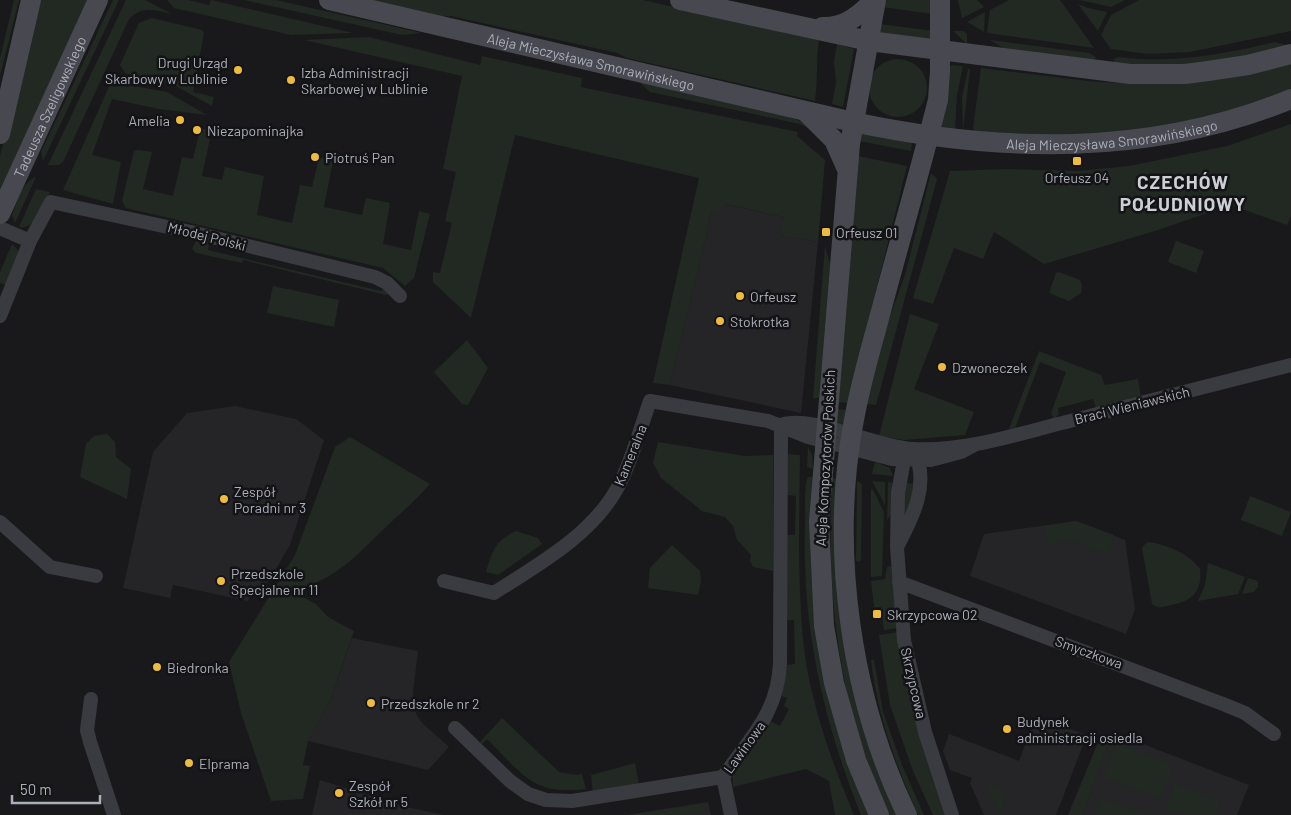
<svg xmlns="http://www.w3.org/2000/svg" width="1291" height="815" font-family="Barlow,sans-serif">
<rect width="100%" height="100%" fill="#19191b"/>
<g fill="#252528">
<polygon points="724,204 784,217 780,235 818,242 801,413 670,385 712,211"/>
<polygon points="235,406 296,419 324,440 290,545 270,579 247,601 173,585 170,598 123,588 153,452 187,413"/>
<polygon points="1076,521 1125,540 1135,609 1126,634 970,576 984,534"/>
<polygon points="352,638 418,651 413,692 416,714 422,723 449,747 428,770 308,741 331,699"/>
<polygon points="1036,716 1087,735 1056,815 984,815 970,783 972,778 950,770 943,751 949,734 1019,761"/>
<polygon points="1112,732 1249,785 1237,815 1083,815"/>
<polygon points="320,780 402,806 444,815 312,815"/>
<polygon points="708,802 711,815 626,815"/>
</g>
<g fill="#212922">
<polygon points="14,0 19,0 0,76 0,58"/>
<polygon points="40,0 90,0 0,197 0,156"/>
<polygon points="113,0 119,0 43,161 41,152"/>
<path d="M126 0H145L172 14C155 10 143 5 129 19L63 162 59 165H48Z"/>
<polygon points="167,0 188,0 209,5 211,0 353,33 291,35 174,8"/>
<polygon points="244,0 276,0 422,33 402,35"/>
<path d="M368 0H643L819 40C816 60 818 80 815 101L627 58 617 53 451 16H441Z"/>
<polygon points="883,0 932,0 933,14 882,7"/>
<polygon points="958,0 977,0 984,7 962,18"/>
<polygon points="1009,0 1060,0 1094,48 987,33 990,10"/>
<polygon points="1079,0 1125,0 1111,7"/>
<polygon points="1139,0 1291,0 1291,31 1190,52 1148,54 1111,49 1101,35 1111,15"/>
<polygon points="1078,4 1088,8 1107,12 1098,31"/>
<polygon points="985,12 984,32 967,22"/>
<polygon points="152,18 202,30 204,33 193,92 214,97 212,106 172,84 126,74 120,65 139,23"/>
<polygon points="879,24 934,31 933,40 879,34"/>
<polygon points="953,31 963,31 967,34 967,44"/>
<polygon points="369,37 480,65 482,56 582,78 581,87 798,132 797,136 825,160 818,242 779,235 784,217 725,204 722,213 712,211 670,385 653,383 699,178 515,135 471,318 433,282 433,272 440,273 452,223 445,221 456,172 443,169 462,76 304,40"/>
<polygon points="990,40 1089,53 1096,57 1094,61 1010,52"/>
<path d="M1275 42 1291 46 1215 64 1118 66 1113 60 1118 57C1172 64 1223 54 1275 42Z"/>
<polygon points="837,44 854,49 843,107 832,104 836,83 834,62"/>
<circle cx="898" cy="88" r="29"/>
<polygon points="1291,61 1291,90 1210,118 1094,137 976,133 973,128 981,68 1088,81 1134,84"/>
<polygon points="952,65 963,66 957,95 955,131 940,128 950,66"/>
<polygon points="968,69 970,69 963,131 962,97"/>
<polygon points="112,80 122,84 167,92 207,115 159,109 112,99 92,155 121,162 113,204 63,190"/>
<polygon points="638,81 770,111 801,121 810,129 800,124 650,92"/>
<polygon points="1291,124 1291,216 1287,225 1231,205 1155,231 1044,264 994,232 983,259 954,248 933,304 913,298 950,171 1006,169 1078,171 1129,166 1227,146"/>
<polygon points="200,129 212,129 202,176 222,180 225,167 264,176 257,215 292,223 300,185 312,187 319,157 333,161 324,207 362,215 366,198 390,203 383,244 411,250 419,211 430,214 414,278 405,286 383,268 126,208 122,201 134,151 138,150 152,152 143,189 173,196 182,157 193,159"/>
<polygon points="861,133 912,142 911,151 859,141"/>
<polygon points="858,156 907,166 848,403 837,402"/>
<polygon points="931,173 937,179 936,183 876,405 867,404 885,330 905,275"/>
<path d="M36 177 15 223 12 215C17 203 22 182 36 177Z"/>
<path d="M36 189 50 192C44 204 36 231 19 227Z"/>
<polygon points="196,241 209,243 208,250 381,291 385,287 389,294 386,295 243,260 242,263 196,253 192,249"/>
<polygon points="1176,241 1204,251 1196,273 1168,262"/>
<polygon points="12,244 19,251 19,257 7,286 0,283 0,272"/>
<polygon points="825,246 830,264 819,398 813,398"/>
<polygon points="1059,272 1080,280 1082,286 1081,293 1069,301 1049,293 1056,273"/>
<polygon points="273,286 339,300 334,327 267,313"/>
<polygon points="910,314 939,324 914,389 974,412 965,435 904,440 879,436"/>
<polygon points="467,340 488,368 468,405 462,404 434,372"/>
<polygon points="1039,351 1101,375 1105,385 1138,379 1141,397 1096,408 1093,399 1058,408 1059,414 1054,419 1051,413 1066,372 1040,362 1015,428 1009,429"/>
<polygon points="837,409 846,410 843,423 838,425 836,421"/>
<polygon points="107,434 115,442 116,457 131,469 127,499 80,477 86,444 94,436"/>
<path d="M350 437 430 484C416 500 401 513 385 528 358 553 344 572 308 586L303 597 316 604 328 617 354 631 331 699 308 741 303 765 310 766 303 799 271 801 241 713 229 662 295 555 335 447Z"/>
<polygon points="658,442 745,456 773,455 773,571 753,567 750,561 751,555 737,540 733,526 725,517 702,511 661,478 653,463"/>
<polygon points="808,447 812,455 813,469 807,467"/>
<path d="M787 454 800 455C799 522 797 590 805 656 813 710 833 765 854 815H835L829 781 806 769 733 787 732 772 770 721 780 726 789 709 784 706 787 698 782 696 786 665 795 664 794 620H786V535H795L796 496 787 495Z"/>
<polygon points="875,462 890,468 893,476 872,474"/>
<path d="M808 477H813L810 547 815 625 850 769 868 815H861C823 720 802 628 805 526 806 511 803 489 808 477Z"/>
<path d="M832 478 838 479 835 547 896 815H888C838 705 826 597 832 478Z"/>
<polygon points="857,481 862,484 861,560 859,562 856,561"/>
<polygon points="872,481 885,482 885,505"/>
<polygon points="888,482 893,483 892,513 887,520"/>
<polygon points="906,483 918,484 906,520 901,516"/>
<polygon points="871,489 873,490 884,512 882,576 871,577"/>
<polygon points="1250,496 1291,512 1282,536 1241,520"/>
<polygon points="1076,521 1114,535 1107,554 1071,540 1047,544 1044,526"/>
<path d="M516 531 538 538 542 544 498 575 486 572C492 552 495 540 516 531Z"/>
<path d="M1147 542C1167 544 1189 554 1200 569 1203 591 1191 602 1171 605 1164 607 1158 609 1152 604L1142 548Z"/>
<polygon points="672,545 700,571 701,581 698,595 648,588 650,568"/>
<polygon points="1208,563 1245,577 1238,594 1198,601 1205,585"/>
<polygon points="892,566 898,628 884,630 881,607 874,607 871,581 885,579 887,567"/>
<polygon points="1248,578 1258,581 1258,587 1254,592 1242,594"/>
<polygon points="898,632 948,815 933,815 913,771 890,705 879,635"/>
<path d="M871 660H874L883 712 902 765 924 815H918C896 765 877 714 871 660Z"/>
<path d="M502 718 559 772 576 775 582 774 586 789C532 796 523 774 487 739L482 744 480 742Z"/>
<polygon points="1102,733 1111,736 1083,815 1068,815"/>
<polygon points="1116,743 1173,765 1161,798 1103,777"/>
<polygon points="635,763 639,785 593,794 591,775"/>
<polygon points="1175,783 1220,801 1214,815 1183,815 1165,808"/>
<polygon points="990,786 1007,795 999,814 987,789"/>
<polygon points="1100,798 1146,815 1094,815"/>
<polygon points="703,804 705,812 681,815 628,815"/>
</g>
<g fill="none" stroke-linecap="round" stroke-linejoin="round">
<g stroke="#3a3b40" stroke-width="14">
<polyline points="0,228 30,241"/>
<polyline points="0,316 30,241 51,202 191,232 375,277 387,283 400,296"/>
<path d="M781 425C810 414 876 447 913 449 965 452 1017 434 1066 422 1141 403 1216 384 1291 365"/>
<polyline points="0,522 50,567 96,576"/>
<path d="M897 547C913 517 931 482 913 449L904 460 898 493 897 547 904 640 925 732 952 815"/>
<path d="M444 581 494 593C539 564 592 535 618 487 632 461 640 429 650 401L768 421 808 437 892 459 931 460 961 452 974 445"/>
<polyline points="899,582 1223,704 1245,713 1274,734"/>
<polyline points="91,699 87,730 90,742 114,815"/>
<path d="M455 728 510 781 528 794 546 800 572 801 723 777C750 738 778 713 780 663L781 425"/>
<polyline points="723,777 731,815"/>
</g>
<g stroke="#484950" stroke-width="20">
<path id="s1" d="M329 0 853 122C1000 153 1150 157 1291 99"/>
<polyline points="680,0 869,41 1130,74 1185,74 1208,71 1248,65 1291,54"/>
<polyline points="876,0 850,144 819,522 824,626 834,683 856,760 879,815"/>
<path d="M822 27C845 28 859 15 875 0"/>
<polyline points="807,113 834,140 846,167"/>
<polyline points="0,134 31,0"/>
<path id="s2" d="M0 214 98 0"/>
<path d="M907 815C851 699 830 552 853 425 859 391 868 358 877 326 897 250 919 175 938 100L940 71V0"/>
</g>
</g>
<g fill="#eebb3e" stroke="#141416" stroke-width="2">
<circle cx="238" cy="70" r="5"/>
<circle cx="291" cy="80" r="5"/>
<circle cx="180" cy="120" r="5"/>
<circle cx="197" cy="130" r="5"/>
<circle cx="315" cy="157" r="5"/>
<rect x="1072" y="156" width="10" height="10" rx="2.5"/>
<rect x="821" y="227" width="10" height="10" rx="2.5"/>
<circle cx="740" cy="296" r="5"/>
<circle cx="720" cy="321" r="5"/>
<circle cx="942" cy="367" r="5"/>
<circle cx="224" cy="499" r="5"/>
<circle cx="221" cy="581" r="5"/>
<rect x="872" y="609" width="10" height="10" rx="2.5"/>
<circle cx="157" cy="667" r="5"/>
<circle cx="371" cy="703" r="5"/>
<circle cx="1007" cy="729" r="5"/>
<circle cx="189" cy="763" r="5"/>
<circle cx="339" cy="793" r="5"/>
</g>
<g text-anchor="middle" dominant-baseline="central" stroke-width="5" stroke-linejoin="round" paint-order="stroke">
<g font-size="14" fill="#abafba" stroke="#141416">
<text stroke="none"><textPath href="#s1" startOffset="269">Aleja Mieczysława Smorawińskiego</textPath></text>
<text stroke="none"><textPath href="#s2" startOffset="118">Tadeusza Szeligowskiego</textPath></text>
<text stroke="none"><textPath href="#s1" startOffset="799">Aleja Mieczysława Smorawińskiego</textPath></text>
<text transform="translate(207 236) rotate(14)">Młodej Polski</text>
<text transform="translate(1132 405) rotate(-14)">Braci Wieniawskich</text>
<text transform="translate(630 455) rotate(-68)">Kameralna</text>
<text transform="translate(825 458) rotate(-87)">Aleja Kompozytorów Polskich</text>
<text transform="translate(1089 652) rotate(20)">Smyczkowa</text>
<text transform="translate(914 683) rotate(77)">Skrzypcowa</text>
<text transform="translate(744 747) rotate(-54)">Lawinowa</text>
</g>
<g font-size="14" fill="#abafba" stroke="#141416" text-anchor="start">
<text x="228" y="62" text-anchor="end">Drugi Urząd<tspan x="228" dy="16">Skarbowy w Lublinie</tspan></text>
<text x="301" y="72">Izba Administracji<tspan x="301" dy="16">Skarbowej w Lublinie</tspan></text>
<text x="170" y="120" text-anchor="end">Amelia</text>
<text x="207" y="130">Niezapominajka</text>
<text x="325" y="157">Piotruś Pan</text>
<text x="1077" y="177" text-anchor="middle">Orfeusz 04</text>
<text x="836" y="232">Orfeusz 01</text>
<text x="750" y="296">Orfeusz</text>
<text x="730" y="321">Stokrotka</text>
<text x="952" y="367">Dzwoneczek</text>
<text x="234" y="491">Zespół<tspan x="234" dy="16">Poradni nr 3</tspan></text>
<text x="231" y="573">Przedszkole<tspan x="231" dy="16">Specjalne nr 11</tspan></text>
<text x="887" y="614">Skrzypcowa 02</text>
<text x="167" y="667">Biedronka</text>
<text x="381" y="703">Przedszkole nr 2</text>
<text x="1017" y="721">Budynek<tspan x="1017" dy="16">administracji osiedla</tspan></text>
<text x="199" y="763">Elprama</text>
<text x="349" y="785">Zespół<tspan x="349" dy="16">Szkół nr 5</tspan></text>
</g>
<g font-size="19" font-weight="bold" letter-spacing="1" fill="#cccfd6" stroke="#141416">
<text x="1183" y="181">CZECHÓW<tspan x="1183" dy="22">POŁUDNIOWY</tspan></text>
</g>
</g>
<path d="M12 795v8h88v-8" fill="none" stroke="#abafba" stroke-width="2.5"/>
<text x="20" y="795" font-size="15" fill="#abafba" stroke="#141416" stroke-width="4" paint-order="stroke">50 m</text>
</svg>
